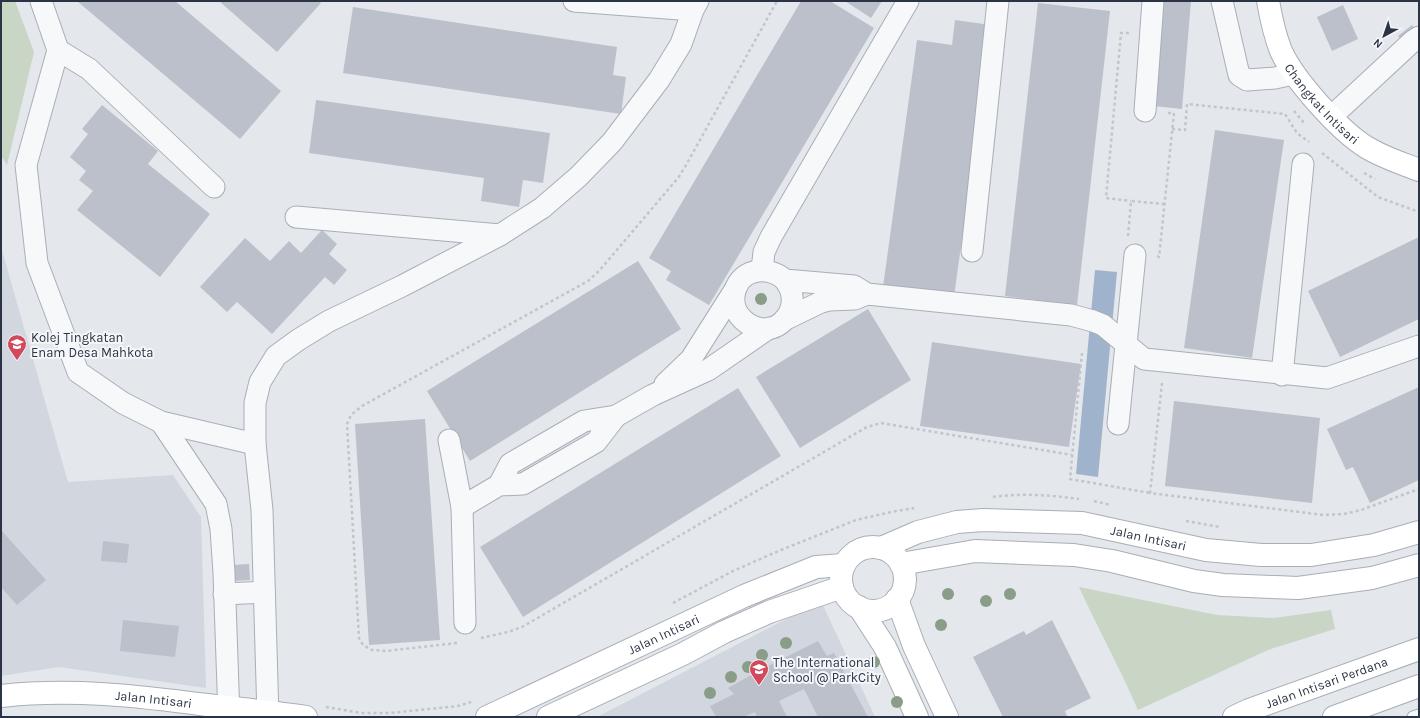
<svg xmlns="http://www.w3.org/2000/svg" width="1420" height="718" font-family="Karla,sans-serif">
<rect width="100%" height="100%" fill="#e4e7ec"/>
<g fill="#d2d6de">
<polygon points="1,247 68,482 173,475 201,517 206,688 59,667 1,676"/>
<polygon points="821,601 875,717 597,717"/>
</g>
<g fill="#c9d6c5">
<polygon points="1,1 15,1 34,52 7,165 1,156"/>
<path d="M1079 587 1217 615 1274 618 1331 610 1335 629 1268 650 1138 710C1120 668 1098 629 1079 587Z"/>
</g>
<polygon fill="#9fb4cc" points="1095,270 1117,272 1098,477 1076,474"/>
<g fill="#bbc0ca">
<polygon points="77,1 175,1 281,91 240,139"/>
<polygon points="219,1 318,1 321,3 277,52"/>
<polygon points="801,1 830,1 874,28 709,305 666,280 671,271 649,258"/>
<polygon points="845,1 882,1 871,18"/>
<polygon points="1162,1 1191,1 1182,109 1154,106"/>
<polygon points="1038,3 1110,11 1077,305 1005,296"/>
<polygon points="1343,5 1358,39 1332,51 1317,17"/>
<polygon points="353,7 617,47 613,75 626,77 621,114 343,73"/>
<polygon points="955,20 991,25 954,297 883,287 917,40 952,45"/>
<polygon points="1412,25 1419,34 1419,50 1413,55 1398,36"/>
<polygon points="316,100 550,133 543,183 523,180 519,207 481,201 484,178 309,153"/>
<polygon points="102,105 158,151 148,164 210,214 160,277 77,210 93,191 79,180 86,171 70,157 88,134 82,129"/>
<polygon points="1215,130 1284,140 1252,358 1184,348"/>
<polygon points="322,230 337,244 329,254 347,270 334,285 325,277 272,334 237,302 227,312 200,287 245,238 270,261 289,241 301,253"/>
<polygon points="1419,237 1419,319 1340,357 1308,291"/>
<polygon points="638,261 681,329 470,461 427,391"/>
<polygon points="868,309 911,380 800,448 756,377"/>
<polygon points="932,342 1081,364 1069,447 920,426"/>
<polygon points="1419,387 1419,480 1370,503 1353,467 1346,470 1327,429"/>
<polygon points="738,388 781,456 523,617 480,547"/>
<polygon points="1174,401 1320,418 1312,503 1165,486"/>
<polygon points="425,419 440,640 369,645 355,424"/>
<polygon points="1,530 46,580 17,605 1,587"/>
<polygon points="103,541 129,544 127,563 101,561"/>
<polygon points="249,564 250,580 233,581 232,565"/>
<polygon points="123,620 179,626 175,657 120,651"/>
<polygon points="1052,620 1091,698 1065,711 1067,716 1066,717 1003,717 973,657 1024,631 1026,635"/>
<polygon points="818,641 827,656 834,653 868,717 818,717 804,689 779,701 787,717 757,717 755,712 743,717 716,717 710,706 734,694 728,688 760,670"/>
</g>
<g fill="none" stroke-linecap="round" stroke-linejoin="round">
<defs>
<polyline id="lane" points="1413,717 1419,715"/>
<g id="street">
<polyline points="41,1 58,50 26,165 37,263 78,372 123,403 161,422 255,444 255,403 260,382 276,356 298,340 329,321 402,286 500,235 542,208 578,177 612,142 659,80 681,44 693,10 698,1"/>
<polyline points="574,1 693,10"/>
<polyline points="1222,1 1239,75 1247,80 1275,78 1293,74"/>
<polyline points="58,50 89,69 214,187"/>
<polyline points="1145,111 1153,1"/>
<polyline points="1331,117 1413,41 1419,37"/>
<polyline points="296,217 500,235"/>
<polyline points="972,251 998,1"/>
<polyline points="762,270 764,252 771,237 908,1"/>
<path d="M785 280C788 285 792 290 792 297 794 312 782 328 766 329 749 329 732 315 734 296 737 269 767 264 785 280L854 286 867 294 1071 315 1093 321 1103 325 1144 359 1164 361 1327 378 1419 346"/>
<polyline points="784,320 821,302 829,300 855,299 867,294"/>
<polyline points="1282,375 1303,164"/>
<polyline points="665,384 691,359 736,288"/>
<polyline points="616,416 653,395 708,370 769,328"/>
<polyline points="161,422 216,504 221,529 224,573 229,717"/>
<polyline points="1118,424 1135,255"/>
<polyline points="449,440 462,507 465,623"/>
<polyline points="255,444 262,510 268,717"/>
<polyline points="462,507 499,485 523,484 596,442 616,416 584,421 510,464 499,485"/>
<polyline points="224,594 264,592"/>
</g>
<g id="secondary">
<path id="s1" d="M1268 1C1271 18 1275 36 1281 51 1294 80 1339 130 1366 147 1382 157 1401 163 1419 170"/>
<circle cx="873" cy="579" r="32"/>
<path id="s2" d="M881 548 918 532 957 522 983 520 1082 523 1206 550 1261 555H1311L1374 545 1419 532"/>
<polyline points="901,564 975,551 1074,555 1112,561 1194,581 1223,585 1298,588 1372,578 1419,565"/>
<polyline points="897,599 914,646 947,717"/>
<polyline points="859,607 885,647 917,717"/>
<path id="s3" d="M1 696C70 688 139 696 207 705 240 709 273 712 306 717"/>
<path id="s4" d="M487 717 744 596 816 567 844 565"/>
<polyline points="548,717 683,654 724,632 769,612 842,587"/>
<path id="s5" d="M1234 717 1249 710 1419 649"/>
<polyline points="1334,717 1419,686"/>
</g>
</defs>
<use href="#lane" stroke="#a9aeb7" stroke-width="13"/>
<use href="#street" stroke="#a9aeb7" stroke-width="23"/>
<use href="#secondary" stroke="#a9aeb7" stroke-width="24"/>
<g stroke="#c2c5cb" stroke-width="2.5" stroke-dasharray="3 3" stroke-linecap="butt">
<polyline points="1129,33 1121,33 1106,198 1131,201"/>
<polyline points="1294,111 1305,124"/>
<polyline points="1172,129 1185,130 1187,104 1285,114 1297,133 1309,142"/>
<polyline points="1322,153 1378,197 1419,212"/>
<polyline points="1364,173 1375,179"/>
<polyline points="1128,236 1131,201 1164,204"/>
<polyline points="1157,256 1159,257 1174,113 1165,113"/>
<polyline points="1082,353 1070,479 1150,493"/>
<polyline points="1162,383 1150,493 1323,515 1344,514 1361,510 1419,489"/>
<path d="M993 497C1021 493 1050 495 1079 499"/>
<polyline points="1094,501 1111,505"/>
<polyline points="1186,521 1220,527"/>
<polyline points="673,603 733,571 781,550 856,520 891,512 914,508"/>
<polyline points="481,638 508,632 522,627 867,427 881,423 1072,455"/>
<polyline points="457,643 386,651 372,650 363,645 359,638 347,424 351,415 362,406 588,281 599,271 678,178 685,167 777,1"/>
<polyline points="326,707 361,713 390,713 458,706 471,702"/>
</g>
<use href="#lane" stroke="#f7f8fa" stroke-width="11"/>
<use href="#street" stroke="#f7f8fa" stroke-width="21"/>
<use href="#secondary" stroke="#fff" stroke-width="22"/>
</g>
<g fill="#899d89">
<circle cx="761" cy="299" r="6"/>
<circle cx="948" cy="594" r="6"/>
<circle cx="1010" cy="594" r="6"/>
<circle cx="986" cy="601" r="6"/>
<circle cx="941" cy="625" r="6"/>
<circle cx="786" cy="643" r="6"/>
<circle cx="762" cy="655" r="6"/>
<circle cx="874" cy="662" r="6"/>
<circle cx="748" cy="667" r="6"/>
<circle cx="731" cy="677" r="6"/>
<circle cx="710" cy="693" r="6"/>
<circle cx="897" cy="702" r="6"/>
</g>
<defs>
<symbol id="school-pin" viewBox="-11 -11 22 30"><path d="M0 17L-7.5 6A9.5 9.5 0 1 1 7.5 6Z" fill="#d1495b" stroke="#f4f6f9"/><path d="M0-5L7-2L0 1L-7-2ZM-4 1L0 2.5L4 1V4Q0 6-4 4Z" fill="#fff"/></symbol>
</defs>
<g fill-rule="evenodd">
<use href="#school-pin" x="6" y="333" width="22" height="30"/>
<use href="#school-pin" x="748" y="658" width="22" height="30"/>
</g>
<g text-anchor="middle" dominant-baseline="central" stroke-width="4" stroke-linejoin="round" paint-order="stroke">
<g font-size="13" fill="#2b3445" stroke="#f4f6f9">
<text stroke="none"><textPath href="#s1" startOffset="119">Changkat Intisari</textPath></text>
<text stroke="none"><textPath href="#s2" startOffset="274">Jalan Intisari</textPath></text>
<text stroke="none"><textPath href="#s4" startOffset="195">Jalan Intisari</textPath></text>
<text stroke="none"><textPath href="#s5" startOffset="99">Jalan Intisari Perdana</textPath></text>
<text stroke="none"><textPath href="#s3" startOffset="153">Jalan Intisari</textPath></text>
</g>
<g font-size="13" fill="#2b3445" stroke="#f4f6f9" text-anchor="start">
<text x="31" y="337">Kolej Tingkatan<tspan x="31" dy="15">Enam Desa Mahkota</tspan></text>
<text x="773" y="662">The International<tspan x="773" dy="15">School @ ParkCity</tspan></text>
</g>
</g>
<rect width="1420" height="718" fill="none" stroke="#2b3445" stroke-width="4"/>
<g transform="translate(1384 36) rotate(220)" stroke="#f4f6f9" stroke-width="3" paint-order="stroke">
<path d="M0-3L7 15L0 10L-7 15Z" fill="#2b3445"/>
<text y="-6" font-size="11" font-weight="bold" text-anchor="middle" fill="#2b3445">N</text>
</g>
</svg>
